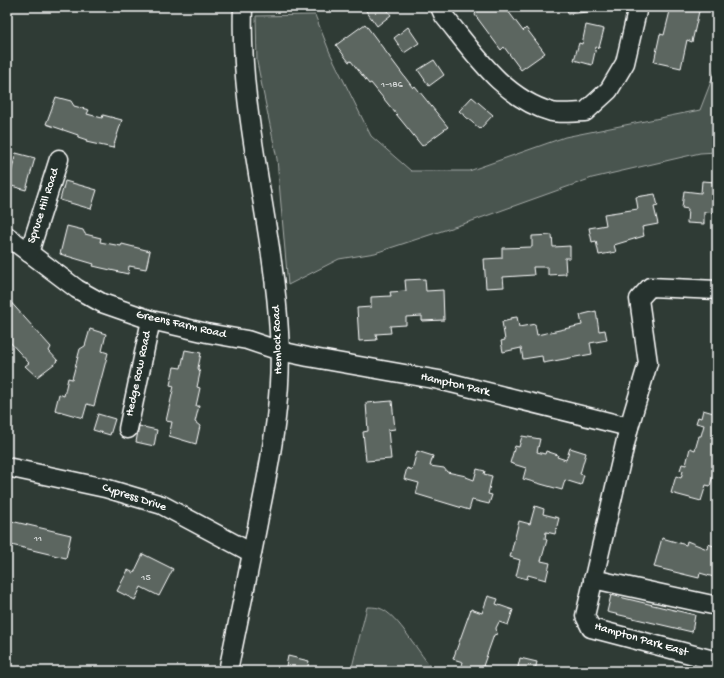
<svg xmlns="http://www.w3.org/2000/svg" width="724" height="678" font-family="'Gochi Hand',sans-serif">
<rect width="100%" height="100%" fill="#2f3b35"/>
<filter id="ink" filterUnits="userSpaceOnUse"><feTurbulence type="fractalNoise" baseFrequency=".025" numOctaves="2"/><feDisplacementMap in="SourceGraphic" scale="8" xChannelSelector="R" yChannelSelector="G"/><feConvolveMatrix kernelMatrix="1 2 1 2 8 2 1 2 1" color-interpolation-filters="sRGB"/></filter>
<g filter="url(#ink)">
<g fill="#4a544f" stroke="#a4aaa7">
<polygon points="315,15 330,53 371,136 411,171 469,171 565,137 700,110 717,66 717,152 700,153 592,178 472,221 375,253 339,259 288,285 277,159 257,62 256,16"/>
<path d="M367 607C370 607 375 607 379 608 399 614 419 656 435 671H351Z"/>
</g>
<g fill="#5b6661" stroke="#fff">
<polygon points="371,7 385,7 391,15 377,26 366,11"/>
<polygon points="473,7 505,7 523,31 526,28 545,53 521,70 504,47 501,50 475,15 476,12"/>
<polygon points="567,7 596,7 597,11 568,14"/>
<polygon points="671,7 700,7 692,42 687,40 681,68 654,62 660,34 664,35"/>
<polygon points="365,24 413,88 415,86 448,127 422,146 371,83 369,84 351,61 349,62 336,45"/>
<polygon points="586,25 604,29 599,48 596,47 592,65 574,60 579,43 582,44"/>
<polygon points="408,27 419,43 404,53 394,38"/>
<polygon points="434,60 444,75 429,86 418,70"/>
<polygon points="56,97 71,101 74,106 89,110 87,114 102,118 103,115 122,120 113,148 86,142 87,140 78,137 78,135 46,124"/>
<polygon points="472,97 493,115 480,129 459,111"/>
<polygon points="7,125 11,125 7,143"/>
<polygon points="16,153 35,158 26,190 8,185"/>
<polygon points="65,181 97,190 91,209 60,200"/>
<polygon points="702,181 717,182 717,213 704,212 704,224 687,223 688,209 682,208 684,191 701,193"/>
<polygon points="655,194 658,206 654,207 658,224 642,227 644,236 614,245 616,252 599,255 596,241 592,242 589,228 606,225 604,214 638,209 636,197"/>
<polygon points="67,226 83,230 85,234 101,238 100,242 121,246 122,244 150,251 146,269 129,266 128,274 93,266 94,264 60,254"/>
<polygon points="552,235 553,247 570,246 570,258 565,258 566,274 548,275 548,267 533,267 534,275 503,277 504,287 486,288 484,259 502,258 502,248 532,247 532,236"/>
<polygon points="425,279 426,291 443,290 444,320 422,321 422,316 406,317 406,325 390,326 391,333 376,334 377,340 359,341 357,308 371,307 371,297 391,296 390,292 406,291 405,280"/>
<polygon points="7,298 51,347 49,351 58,361 37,377 25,366 29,363 7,339"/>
<polygon points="596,311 599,331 605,330 607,340 590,343 592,354 543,363 542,356 523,359 521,348 503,352 501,341 505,340 502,322 510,320 510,318 517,317 519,327 535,324 537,335 582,325 580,315"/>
<polygon points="90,329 106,334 102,351 108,353 94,406 87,404 83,418 55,410 59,394 64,396 68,378 72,379 80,349 85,346"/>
<polygon points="185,350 201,353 198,368 200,373 197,387 200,388 196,406 199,406 195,422 200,426 196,444 169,436 172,422 166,421 174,386 170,385 174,367 181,368"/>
<polygon points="392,401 395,429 388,430 391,459 366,461 363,432 368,431 366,403"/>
<polygon points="703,410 717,414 717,461 710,486 706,485 701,501 671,493 676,476 681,478 683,471 680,470 682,464 686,465 690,448 695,450 699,436 701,436 704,425 696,423 698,417 701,418"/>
<polygon points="98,414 115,419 110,435 93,430"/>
<polygon points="139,426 157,430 154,446 136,442"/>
<polygon points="522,436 540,439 537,452 545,454 546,451 558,455 557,457 566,460 570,448 586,453 580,474 584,475 581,485 565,480 562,490 523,479 526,468 510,463 515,446 519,447"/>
<polygon points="417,451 433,456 430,466 444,468 447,472 466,476 466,477 474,480 477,469 485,471 484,474 492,476 488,494 492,495 489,504 472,500 469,510 416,494 419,483 404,479 407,468 412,470"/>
<polygon points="535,506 544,509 543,514 559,518 555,534 546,532 545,539 547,540 541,561 550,563 546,580 528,575 527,579 516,576 520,560 510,557 519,521 530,524"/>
<polygon points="11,521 71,535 66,558 7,544"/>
<polygon points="662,538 686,545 687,541 707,549 708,544 717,547 717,578 700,573 699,578 654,567"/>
<polygon points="143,554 173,569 159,596 141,587 135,600 117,591 128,570 134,573"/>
<polygon points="611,595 695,615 692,632 607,612"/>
<polygon points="488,596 498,599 496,604 513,610 508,625 499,622 496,628 497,634 494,635 483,666 492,669 491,671 460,671 463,662 453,659 471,609 482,613"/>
<polygon points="288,656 309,661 307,671 285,671"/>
<polygon points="520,658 537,662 535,670 538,671 517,671"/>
</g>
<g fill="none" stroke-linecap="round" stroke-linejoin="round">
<defs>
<g id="street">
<path d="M440 7 444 16C474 53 504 99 552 112 562 114 575 112 585 112L609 90 625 63 638 7"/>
<polyline points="7,236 77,289 102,303 151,320 207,333 247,340 280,351 308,357 439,380 629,427"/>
<polyline points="29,253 59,159"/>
<polyline points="717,290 650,287 639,299 648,363 629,427 585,616 591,628 717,661"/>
<polyline points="128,429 151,320"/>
<polyline points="7,467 105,488 162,505 252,553"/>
<polyline points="593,579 717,606"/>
<path d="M228 671C239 618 250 565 260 512 272 453 283 392 279 332 273 222 239 117 243 7"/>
</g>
</defs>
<use href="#street" stroke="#fff" stroke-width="21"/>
<use href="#street" stroke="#26332d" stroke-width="18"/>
</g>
</g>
<g text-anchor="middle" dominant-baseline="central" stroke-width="4" stroke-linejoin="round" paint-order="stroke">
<g font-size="10" fill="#d6d9d8">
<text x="392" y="85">1-186</text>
<text x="38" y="539">11</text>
<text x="146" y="578">15</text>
</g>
<g font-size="12" fill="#fff" stroke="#26332d">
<text transform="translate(44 206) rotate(-72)">Spruce Hill Road</text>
<text transform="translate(181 325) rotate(13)">Greens Farm Road</text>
<text transform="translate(278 340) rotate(-92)">Hemlock Road</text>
<text transform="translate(139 374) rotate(-78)">Hedge Row Road</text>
<text transform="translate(455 385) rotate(13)">Hampton Park</text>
<text transform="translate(134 498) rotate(18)">Cypress Drive</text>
<text transform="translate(641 640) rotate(16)">Hampton Park East</text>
</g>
</g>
<rect width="724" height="678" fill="none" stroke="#26332d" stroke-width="24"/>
<rect x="12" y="12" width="700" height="654" fill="none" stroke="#fff" stroke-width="1.5" filter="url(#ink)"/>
</svg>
